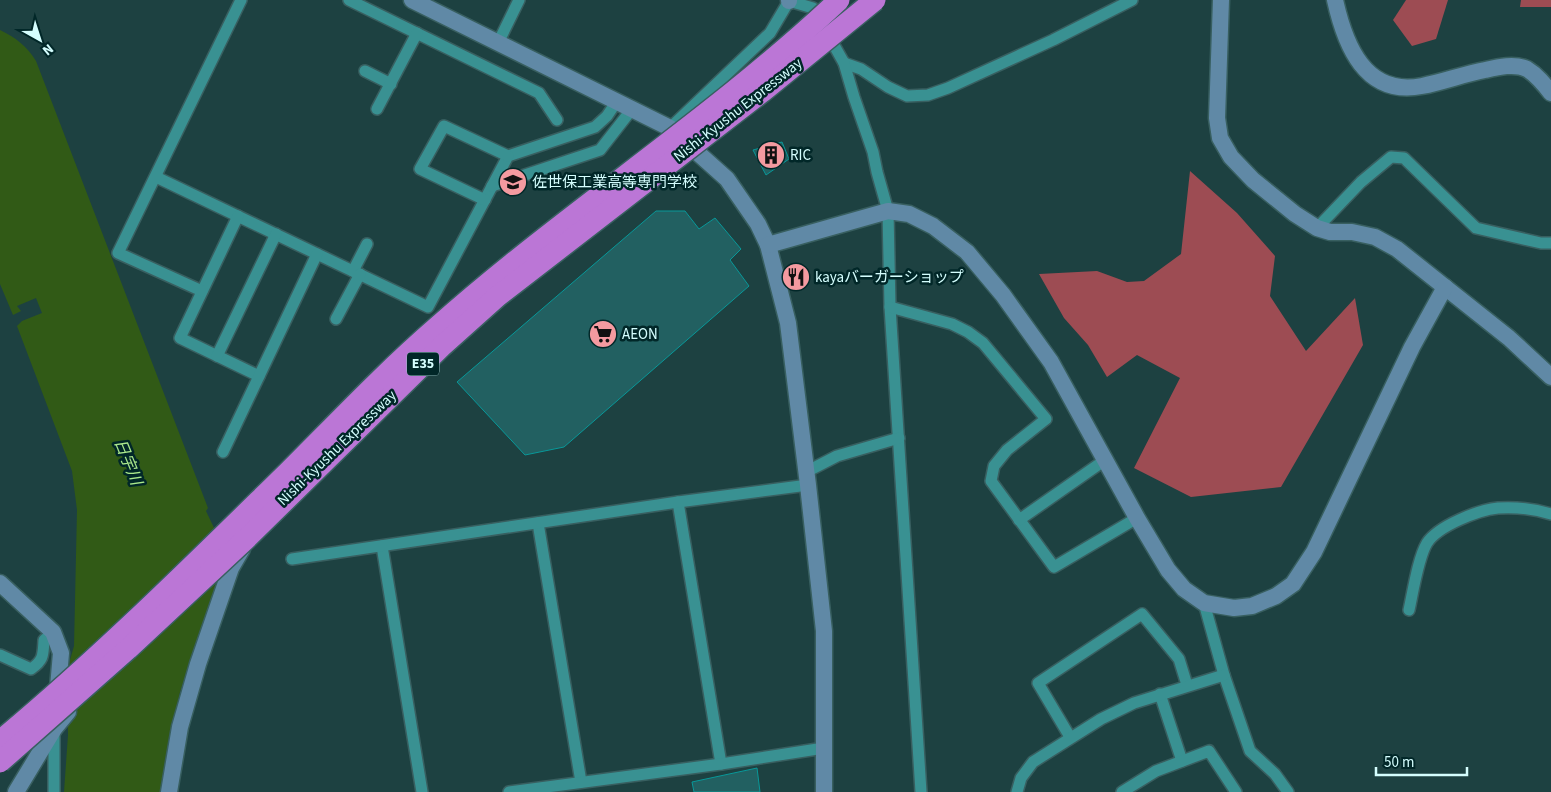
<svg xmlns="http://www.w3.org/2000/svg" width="1551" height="792" font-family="'Source Sans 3','Noto Sans JP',sans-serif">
<rect width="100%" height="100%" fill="#1d4141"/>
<g fill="#9d4c53">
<polygon points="1406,0 1448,0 1436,39 1412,46 1393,20"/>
<polygon points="1521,0 1551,0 1551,7 1520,7"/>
<polygon points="1190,171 1237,213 1275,256 1270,296 1306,351 1355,298 1363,345 1281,487 1191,497 1134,468 1180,378 1137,355 1107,377 1088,345 1064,318 1039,274 1097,271 1127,282 1144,281 1181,254"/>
</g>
<path fill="#315a16" d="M0 30C16 38 27 46 36 61L208 508 206 511 225 551 222 572 180 692 162 792H64L68 735 67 670 74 646 77 510 72 471 17 326 22 321 42 313 36 298 17 306 21 311 13 315 0 284Z"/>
<g fill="#226061" stroke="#089899">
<polygon points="782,142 789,159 766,175 753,150"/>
<polygon points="656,211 685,211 699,229 715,218 741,249 730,260 749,286 564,447 525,455 457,382"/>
<polygon points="757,768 760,792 694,792 692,782"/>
</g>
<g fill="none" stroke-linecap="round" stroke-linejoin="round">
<defs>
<g id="street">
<polyline points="349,0 539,93 557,120"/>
<polyline points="498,43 519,0"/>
<polyline points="844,63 861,69 888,87 907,96 928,95 948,88 1053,40 1132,0"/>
<polyline points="365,71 391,84"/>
<polyline points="377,109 417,33"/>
<polyline points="670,128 770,33 789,1 813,8 844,63 854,97 873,152 877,172 888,211 890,307 921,792"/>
<polyline points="156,177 428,307 508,156 595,127 607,116 617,101"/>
<polyline points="492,186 600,150 632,109"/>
<polyline points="485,200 420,169 444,126 508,156"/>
<polyline points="238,216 180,338 259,376"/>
<polyline points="1317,228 1361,182 1391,157 1404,158 1476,228 1541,243 1551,243"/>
<polyline points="353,271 367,244"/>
<polyline points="202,291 118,253 241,0"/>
<polyline points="890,307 952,324 968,332 983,343 1046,419 1007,450 994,466 991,481 1054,567 1137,518"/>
<polyline points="336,319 360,274"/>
<polyline points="217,356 276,234"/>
<polyline points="223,452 317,254"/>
<polyline points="806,472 837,456 899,438"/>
<polyline points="678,502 721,764"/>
<polyline points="1019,520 1105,460"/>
<polyline points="538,523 581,782"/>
<polyline points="382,546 422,792"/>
<polyline points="292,559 678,502 808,485"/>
<polyline points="1204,603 1224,675 1250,751 1275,774 1288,792"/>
<path d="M1409 610C1413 592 1418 558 1427 543 1438 526 1478 510 1498 508 1515 507 1535 509 1551 514"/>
<path d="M0 655 31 669C44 660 43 655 44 640L53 632"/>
<polyline points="1160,694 1182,761"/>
<polyline points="1070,737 1038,683 1142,614 1179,659 1187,685"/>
<polyline points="54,792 54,731"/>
<polyline points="509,792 721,764 824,748"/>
<polyline points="1017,792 1021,778 1033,762 1101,719 1134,703 1224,675"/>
<polyline points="1122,792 1156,771 1209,751 1236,792"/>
</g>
<g id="secondary">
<polyline points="412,0 670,128 727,179 758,224 768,245 788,323 808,485 824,631 824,792"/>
<polyline points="789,0 789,1"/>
<polyline points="1221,0 1217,118 1220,138 1231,157 1253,180 1295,214 1317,228 1330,232 1352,232 1375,237 1397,249 1509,338 1551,377"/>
<path d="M1335 0C1345 45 1365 97 1422 86 1443 82 1464 74 1485 70 1498 67 1515 63 1527 69 1537 75 1544 84 1551 93"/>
<polyline points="768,245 888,211 909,214 933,226 967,252 1003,295 1051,362 1137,518 1168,570 1184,589 1204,603 1234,608 1252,606 1276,596 1293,584 1314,552 1412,347 1445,287"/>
<polyline points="0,583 53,632 61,653 57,699"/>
<polyline points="16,792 54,729 68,712"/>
<polyline points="169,792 180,727 198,664 231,568 242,549"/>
</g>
</defs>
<use href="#street" stroke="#385f60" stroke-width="14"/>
<use href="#secondary" stroke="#385f60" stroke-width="19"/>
<use href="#street" stroke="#399192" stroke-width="11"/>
<use href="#secondary" stroke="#6089a6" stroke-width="16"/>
<defs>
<g id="highway-bridge">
<path d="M0 741C101 657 194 564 288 472 337 423 385 372 437 327 566 212 713 119 839 0"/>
<polyline points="0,762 128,649 246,539 441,347 498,296 762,92 875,0"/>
</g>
</defs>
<use href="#highway-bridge" stroke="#385f60" stroke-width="24" stroke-linecap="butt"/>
<use href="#highway-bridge" stroke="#bb76d6" stroke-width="21"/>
</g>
<defs>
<symbol id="building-disc" viewBox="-11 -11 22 22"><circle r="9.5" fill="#f49aa0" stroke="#012728"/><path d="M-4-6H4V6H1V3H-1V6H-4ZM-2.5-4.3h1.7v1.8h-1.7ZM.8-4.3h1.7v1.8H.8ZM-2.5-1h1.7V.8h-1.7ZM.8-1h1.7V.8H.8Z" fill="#111"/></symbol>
<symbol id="school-disc" viewBox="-11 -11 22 22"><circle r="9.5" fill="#f49aa0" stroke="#012728"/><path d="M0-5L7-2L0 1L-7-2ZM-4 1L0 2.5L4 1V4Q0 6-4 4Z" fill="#111"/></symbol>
<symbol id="restaurant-disc" viewBox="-11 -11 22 22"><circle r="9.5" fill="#f49aa0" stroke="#012728"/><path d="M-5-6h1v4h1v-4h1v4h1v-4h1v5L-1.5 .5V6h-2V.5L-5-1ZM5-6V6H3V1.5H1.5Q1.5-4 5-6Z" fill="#111"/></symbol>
<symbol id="supermarket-disc" viewBox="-11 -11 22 22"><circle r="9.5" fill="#f49aa0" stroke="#012728"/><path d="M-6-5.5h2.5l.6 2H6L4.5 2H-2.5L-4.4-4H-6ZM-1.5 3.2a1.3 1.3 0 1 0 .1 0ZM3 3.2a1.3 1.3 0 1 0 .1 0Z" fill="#111"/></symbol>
</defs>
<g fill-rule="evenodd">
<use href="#building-disc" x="755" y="139" width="32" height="32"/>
<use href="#school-disc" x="497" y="166" width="32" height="32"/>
<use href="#restaurant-disc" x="780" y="261" width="32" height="32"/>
<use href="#supermarket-disc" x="587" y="318" width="32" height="32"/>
</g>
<g text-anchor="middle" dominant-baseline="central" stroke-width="5" stroke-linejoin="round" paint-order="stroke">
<rect fill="#012728" stroke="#95bebe" stroke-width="1" x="407" y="352.5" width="32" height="23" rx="4"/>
<g font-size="14" font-weight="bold" fill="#d5fefe">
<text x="423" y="364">E35</text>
</g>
<g font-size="15" fill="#d5fefe" stroke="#012728">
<text transform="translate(738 110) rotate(-38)">Nishi-Kyushu Expressway</text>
<text transform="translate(337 448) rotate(-44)">Nishi-Kyushu Expressway</text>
</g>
<g font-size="15" fill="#d5fefe" stroke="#012728" text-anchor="start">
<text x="790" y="155">RIC</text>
<text x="532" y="182">佐世保工業高等専門学校</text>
<text x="815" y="277">kayaバーガーショップ</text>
<text x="622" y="334">AEON</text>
</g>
<g font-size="16" font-style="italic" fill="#aae88b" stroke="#012728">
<text transform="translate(128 462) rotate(68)">日宇川</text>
</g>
</g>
<g transform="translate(40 40) rotate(141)" stroke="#012728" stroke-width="4" paint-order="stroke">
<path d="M0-4L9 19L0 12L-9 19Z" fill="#d5fefe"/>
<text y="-8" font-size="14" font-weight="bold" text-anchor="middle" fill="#d5fefe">N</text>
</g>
<path d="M1376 767v8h91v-8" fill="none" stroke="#d5fefe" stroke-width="2.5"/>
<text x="1384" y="767" font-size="15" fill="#d5fefe" stroke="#012728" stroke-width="4" paint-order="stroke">50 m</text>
</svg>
